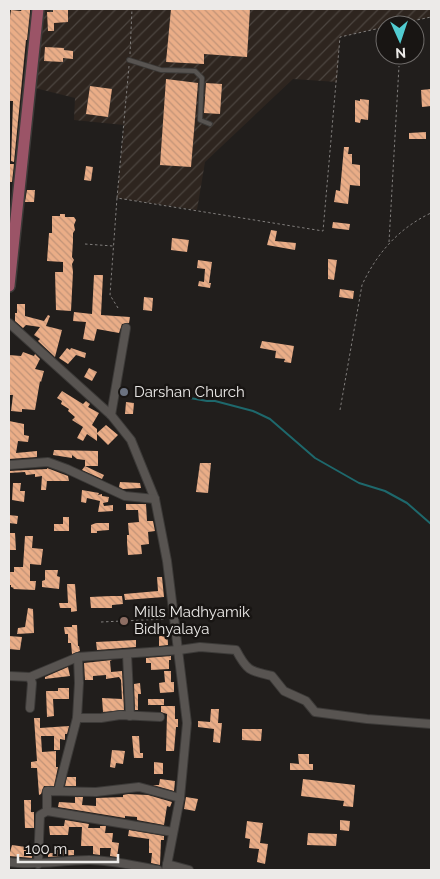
<svg xmlns="http://www.w3.org/2000/svg" width="440" height="879" font-family="Raleway,sans-serif">
<defs>
<pattern id="industrial-furrows" width="10" height="10" patternUnits="userSpaceOnUse" patternTransform="scale(1.25)"><rect width="10" height="10" fill="#2e251f"/><path d="M-1 1l2-2M0 10L10 0M9 11l2-2" fill="none" stroke="#4c4540"/></pattern>
<pattern id="building-back-hatch" width="6" height="6" patternUnits="userSpaceOnUse" patternTransform="scale(1.25)"><rect width="6" height="6" fill="#eaad87"/><path d="M-1 5l2 2M0 0l6 6M5-1l2 2" fill="none" stroke="#c19377"/></pattern>
</defs>
<rect width="100%" height="100%" fill="#211e1c"/>
<polygon fill="url(#industrial-furrows)" points="38,9 431,9 431,17 393,25 385,25 385,27 340,37 337,82 293,79 205,162 197,210 117,198 124,125 74,120 75,98 31,87"/>
<g fill="none" stroke-linecap="round" stroke-linejoin="round">
<polyline stroke="#1e686c" stroke-width="2" points="190,398 207,401 215,401 253,411 270,419 315,458 359,483 385,491 407,503 431,524"/>
</g>
<g fill="url(#building-back-hatch)">
<polygon points="22,9 30,9 30,12 27,40 26,40 14,162 11,161 13,101 9,101 9,17 10,17 11,10 21,11"/>
<polygon points="53,9 68,9 68,22 54,23 54,31 48,31 47,12 53,12"/>
<polygon points="171,9 250,9 247,57 204,54 204,64 166,62"/>
<polygon points="45,47 64,48 64,50 73,51 73,59 63,58 63,62 44,61"/>
<polygon points="166,79 198,83 191,167 160,165"/>
<polygon points="206,83 222,84 220,114 204,113"/>
<polygon points="90,86 112,89 108,117 86,114"/>
<polygon points="431,89 431,106 422,107 421,90"/>
<polygon points="360,99 369,100 368,120 361,119 360,123 355,122 355,100 360,101"/>
<polygon points="426,132 426,139 409,139 409,133"/>
<polygon points="344,147 349,147 348,154 352,154 352,164 360,165 360,186 350,185 348,204 334,202 336,190 340,191"/>
<polygon points="9,164 14,164 12,182 9,182"/>
<polygon points="86,166 93,167 91,181 84,180"/>
<polygon points="27,190 35,190 34,202 25,202"/>
<polygon points="60,214 65,214 65,217 74,217 76,220 74,225 75,230 73,233 73,241 72,257 74,260 72,264 73,272 71,311 56,310 55,272 63,272 63,262 47,261 49,233 52,233 52,216 60,216"/>
<polygon points="333,222 350,224 349,230 332,228"/>
<polygon points="271,230 277,231 275,241 296,243 295,250 267,245"/>
<polygon points="172,238 189,240 187,252 171,250"/>
<polygon points="328,259 337,260 334,280 328,279"/>
<polygon points="198,260 212,262 209,283 211,283 210,288 198,286 199,281 204,282 205,269 197,268"/>
<polygon points="94,275 103,275 101,315 130,317 129,323 122,324 119,333 97,329 94,341 83,339 86,322 73,321 74,312 92,314"/>
<polygon points="340,289 354,291 353,299 339,297"/>
<polygon points="144,297 153,298 152,311 143,310"/>
<polygon points="17,304 25,304 25,316 44,321 48,315 50,316 46,326 62,330 55,357 38,341 40,339 34,335 40,327 26,325 23,328 15,321 15,313 17,313"/>
<polygon points="262,341 294,346 291,363 284,362 285,359 275,358 276,351 260,348"/>
<polygon points="67,348 70,350 71,348 86,353 85,358 76,355 68,364 59,358"/>
<polygon points="23,352 34,356 35,354 40,359 35,369 44,371 41,382 40,381 35,410 22,409 22,412 11,411 13,395 9,395 9,355 21,356"/>
<polygon points="89,368 97,372 92,381 84,377"/>
<polygon points="62,391 83,404 86,401 90,404 88,407 99,413 92,425 97,429 97,433 106,425 118,435 108,445 97,434 97,441 87,434 83,441 77,438 83,427 72,420 75,417 68,411 69,409 61,404 62,401 57,398"/>
<polygon points="126,402 134,403 133,414 125,414"/>
<polygon points="9,421 24,424 24,435 29,436 28,442 18,441 16,453 37,451 37,457 9,459"/>
<polygon points="54,450 98,451 98,466 85,466 85,460 77,459 72,455 72,458 53,455"/>
<polygon points="200,463 211,463 208,493 196,492"/>
<polygon points="85,466 104,475 102,479 82,470"/>
<polygon points="47,468 68,476 69,481 47,481 46,490 41,490 42,476 35,477 35,474 26,475 25,472 9,473 9,471 47,469"/>
<polygon points="120,482 140,483 141,488 123,489 119,487"/>
<polygon points="13,483 21,483 20,491 25,491 24,502 12,500"/>
<polygon points="82,490 99,493 98,495 102,494 102,496 109,497 108,502 103,503 104,506 113,505 113,511 98,512 100,501 87,498 86,503 81,502"/>
<polygon points="126,504 146,504 147,521 153,521 155,531 148,532 149,544 141,545 142,554 128,555 127,542 127,535 129,535 128,523 139,522 138,510 126,510"/>
<polygon points="9,515 18,516 17,524 9,523"/>
<polygon points="63,517 69,517 69,531 54,531 54,524 63,524"/>
<polygon points="96,523 109,523 109,530 97,531 97,533 91,533 91,525"/>
<polygon points="9,533 15,533 16,550 9,550"/>
<polygon points="25,536 33,536 32,548 43,549 41,565 30,564 30,581 36,581 35,590 13,589 14,588 11,587 11,585 9,585 10,572 14,572 14,567 23,567"/>
<polygon points="45,570 58,570 57,576 60,577 59,589 42,587 42,581 45,580"/>
<polygon points="157,577 162,577 164,597 125,600 124,594 158,591"/>
<polygon points="67,584 75,584 77,611 71,612 71,608 60,608 59,603 68,603"/>
<polygon points="111,596 122,596 123,604 112,605 112,608 91,608 90,597"/>
<polygon points="28,608 33,609 34,633 17,634 18,628 25,627"/>
<polygon points="167,624 168,645 159,646 159,625"/>
<polygon points="72,625 77,625 78,646 79,646 80,651 72,654 71,643 68,643 68,634 65,634 64,627 72,627"/>
<polygon points="9,636 22,637 20,650 9,649"/>
<polygon points="136,640 136,647 97,650 96,642"/>
<polygon points="171,656 171,660 169,660 169,669 151,670 151,663 146,663 146,658"/>
<polygon points="112,660 110,661 111,672 122,671 124,710 103,712 102,698 122,699 121,680 119,677 106,679 106,675 93,676 93,680 85,680 84,663"/>
<polygon points="68,667 70,676 45,679 45,677"/>
<polygon points="164,671 171,671 171,682 174,682 174,692 160,693 159,683 165,682"/>
<polygon points="140,683 141,694 138,694 138,710 135,710 134,684"/>
<polygon points="58,688 69,688 69,699 53,699 54,716 47,717 46,691 58,691"/>
<rect x="148" y="699" width="16" height="6"/>
<polygon points="161,706 175,706 175,719 178,719 178,727 176,727 174,751 166,751 167,714 161,712"/>
<polygon points="211,709 219,709 218,723 222,723 220,743 213,742 214,729 198,727 198,721 210,722"/>
<polygon points="34,718 40,718 40,728 69,726 67,734 65,734 65,740 60,739 60,750 54,750 54,736 41,736 42,752 56,751 56,767 58,767 54,786 44,786 41,794 39,795 37,768 31,768 31,762 37,761"/>
<polygon points="242,729 262,729 261,741 242,740"/>
<polygon points="132,736 139,736 140,753 143,753 143,758 134,758"/>
<polygon points="112,750 125,751 123,764 116,763 115,768 110,767"/>
<polygon points="298,754 309,754 309,764 313,764 313,770 290,770 290,763 299,764"/>
<polygon points="154,762 163,763 163,774 154,774"/>
<polygon points="67,777 76,777 76,786 65,786"/>
<polygon points="160,779 175,781 174,791 153,785 159,785"/>
<polygon points="303,779 355,785 353,807 343,806 344,801 301,796"/>
<polygon points="128,794 148,795 172,802 170,807 167,806 164,825 137,820 137,817 125,816 125,818 58,807 59,802 75,803 75,797 83,797 82,805 96,806 96,798 123,797 123,795"/>
<polygon points="186,797 198,799 195,811 184,809"/>
<polygon points="24,800 31,800 31,812 34,812 34,828 25,828"/>
<polygon points="65,820 89,824 88,828 100,828 100,826 106,826 105,833 113,833 112,842 119,843 117,857 110,856 111,848 100,848 100,855 93,854 93,846 81,846 82,827 69,827 68,835 50,835 49,826 64,826"/>
<polygon points="340,820 350,821 349,831 340,830"/>
<polygon points="247,821 263,823 260,843 268,844 265,864 257,862 259,849 249,848 250,839 245,838"/>
<polygon points="129,830 164,836 164,840 161,840 160,865 151,863 152,853 149,853 149,839 128,836"/>
<polygon points="308,833 337,834 336,846 307,845"/>
<polygon points="12,845 33,848 32,858 9,856"/>
<polygon points="54,850 74,850 74,855 48,857 48,853 54,853"/>
</g>
<g fill="none" stroke-linecap="round" stroke-linejoin="round">
<defs>
<polyline id="service" points="129,60 161,70 195,71 202,78 200,120 210,124"/>
<g id="minor">
<polyline points="9,323 111,415 131,440 155,499 167,561 187,723 180,798 166,870"/>
<polyline points="111,415 126,328"/>
<polyline points="9,465 48,462 67,469 125,496 155,499"/>
<polyline points="127,654 130,716"/>
<path d="M9 676 30 677 78 657 179 650 200 647 236 650C247 671 250 671 272 676L284 691 306 701 315 712 367 719 431 724"/>
<polyline points="30,677 32,683 30,708"/>
<polyline points="77,718 101,718 120,715 160,717"/>
<polyline points="58,791 77,718 79,683 78,657"/>
<polyline points="47,811 47,791 96,792 139,787 180,798"/>
<path d="M9 862C37 866 61 860 89 860 112 860 135 866 158 870"/>
<polyline points="38,864 40,815 47,811 173,832"/>
<polyline points="167,864 189,870"/>
</g>
<polyline id="primary" points="9,286 38,9"/>
</defs>
<use href="#service" stroke="#3c3a38" stroke-width="6"/>
<use href="#minor" stroke="#3c3a38" stroke-width="10"/>
<use href="#primary" stroke="#3c3a38" stroke-width="14"/>
<g stroke="#817e7c" stroke-width="1" stroke-dasharray="2.5 2.5" stroke-linecap="butt">
<polyline points="393,25 431,17"/>
<polyline points="130,54 132,9"/>
<polyline points="129,66 117,198 323,231 340,37 385,27"/>
<polyline points="117,198 110,295 118,308"/>
<polyline points="389,242 399,66"/>
<polyline points="85,244 113,246"/>
<path d="M340 410 362 285C377 253 399 228 431 213"/>
<polyline points="101,622 166,619"/>
</g>
<use href="#service" stroke="#585451" stroke-width="4"/>
<use href="#minor" stroke="#585451" stroke-width="8"/>
<use href="#primary" stroke="#9b5467" stroke-width="11"/>
</g>
<circle fill="#6b7280" stroke="#181513" stroke-width="2" cx="124" cy="392" r="5"/>
<circle fill="#8d6e63" stroke="#181513" stroke-width="2" cx="124" cy="621" r="5"/>
<g text-anchor="middle" dominant-baseline="central" stroke-width="5" stroke-linejoin="round" paint-order="stroke">
<g font-size="15" fill="#eceae8" stroke="#181513" text-anchor="start">
<text x="134" y="392">Darshan Church</text>
<text x="134" y="612">Mills Madhyamik<tspan x="134" dy="17">Bidhyalaya</tspan></text>
</g>
</g>
<rect width="440" height="879" fill="none" stroke="#eceae8" stroke-width="20"/>
<g transform="translate(400 40) rotate(177)"><circle r="24" fill="#181513" stroke="#6d6a68"/>
<path d="M0-4L9 19L0 12L-9 19Z" fill="#51ccd1"/>
<text y="-8" font-size="14" font-weight="bold" text-anchor="middle" fill="#eceae8">N</text>
</g>
<path d="M18 854v8h100v-8" fill="none" stroke="#eceae8" stroke-width="2.5"/>
<text x="25" y="854" font-size="15" fill="#eceae8" stroke="#181513" stroke-width="4" paint-order="stroke">100 m</text>
</svg>
